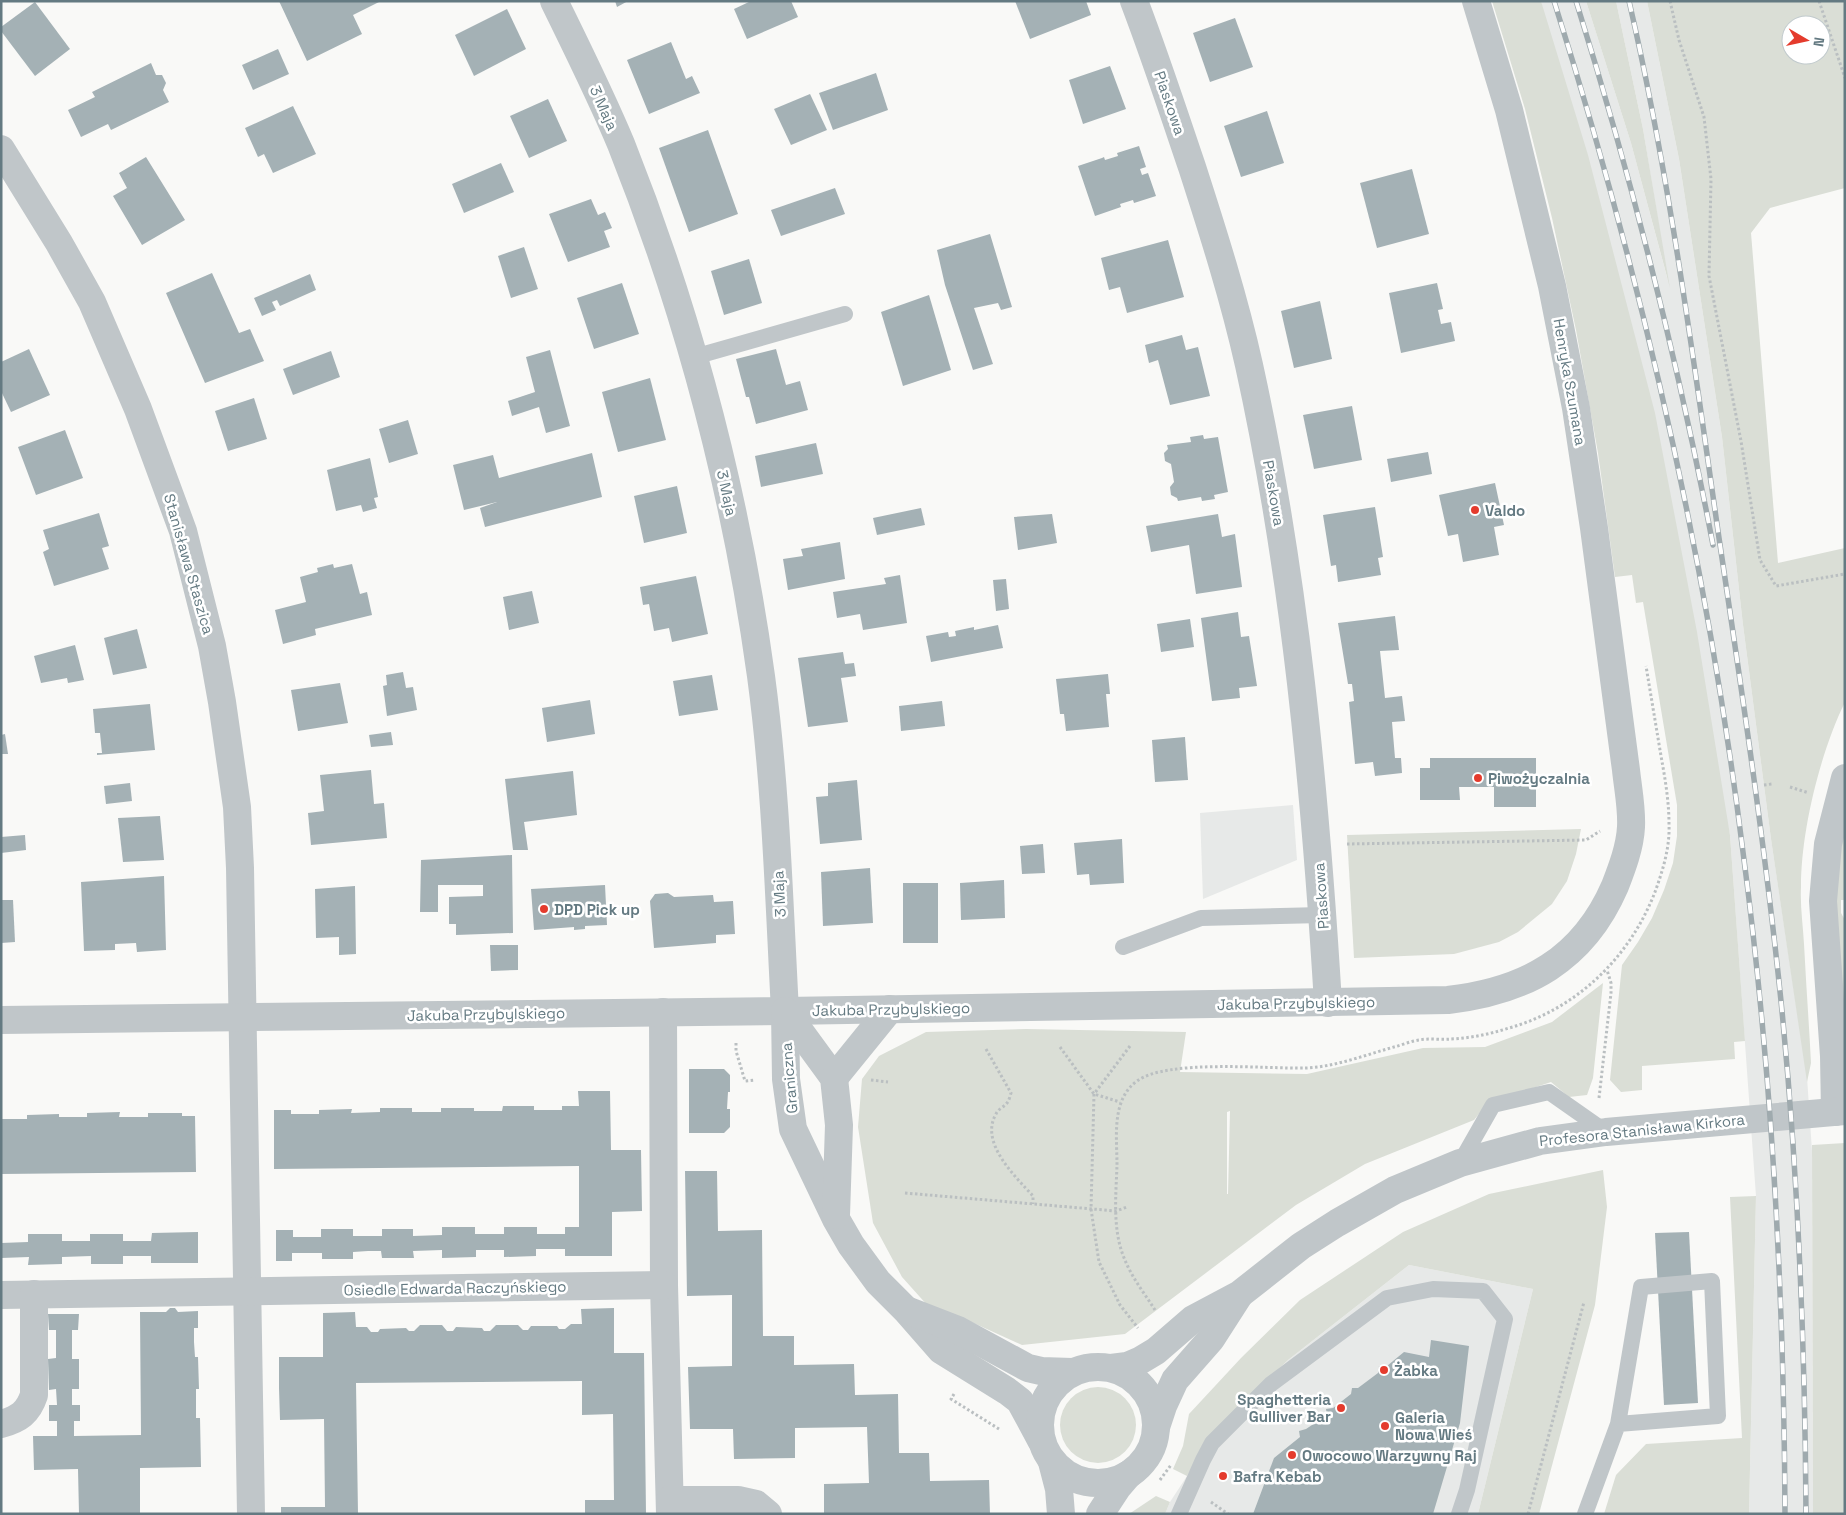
<svg xmlns="http://www.w3.org/2000/svg" width="1846" height="1515" font-family="'Space Grotesk',sans-serif">
<rect width="100%" height="100%" fill="#f9f9f7"/>
<g fill="#e7e9e8">
<polygon points="1541,1 1586,1 1631,143 1668,281 1643,129 1616,1 1647,1 1679,159 1722,437 1743,625 1771,839 1807,1077 1812,1151 1813,1514 1749,1514 1756,1196 1730,835"/>
<polygon points="1293,805 1297,860 1203,899 1200,813"/>
<polygon points="1409,1265 1533,1289 1478,1514 1165,1514 1170,1502 1187,1476 1209,1436 1288,1360"/>
</g>
<g fill="#daded6" fill-rule="evenodd">
<polygon points="1492,1 1541,1 1588,155 1655,413 1697,632 1730,835 1745,1041 1734,1042 1735,1059 1642,1066 1642,1090 1621,1092 1610,1080 1622,965 1638,942 1652,918 1664,890 1673,863 1677,836 1677,805 1643,602 1636,603 1632,575 1615,577 1598,453 1576,330 1552,218 1525,109"/>
<polygon points="1586,1 1616,1 1643,129 1670,288 1631,143"/>
<path d="M1647 1H1845V188L1770 208 1751 233 1778 563 1845 548V702C1820 753 1801 831 1801 887 1800 906 1803 925 1804 944 1806 984 1809 1023 1811 1063L1807 1082 1771 839 1743 625 1722 437 1679 159ZM1791 25H1821V55H1791Z"/>
<polygon points="1845,817 1845,900 1841,900 1841,913 1845,920 1845,1033 1836,900 1836,868"/>
<polygon points="1581,829 1576,854 1567,881 1552,904 1518,932 1499,942 1454,954 1354,958 1347,835"/>
<path d="M1603 983 1593 1078 1587 1095 1569 1097 1551 1082 1488 1103 1474 1120 1365 1164 1296 1205 1125 1334 1022 1345 967 1320 928 1306 902 1277 873 1223 858 1127 862 1079 879 1056 926 1032 1026 1029 1186 1032 1180 1072 1307 1074 1423 1048 1485 1047 1552 1022ZM1230 1111 1228 1194H1227V1112Z"/>
<polygon points="1845,1143 1845,1514 1813,1514 1812,1145"/>
<polygon points="1603,1170 1607,1207 1595,1305 1539,1514 1478,1514 1533,1289 1409,1265 1288,1360 1209,1436 1187,1476 1173,1469 1183,1446 1189,1414 1241,1358 1300,1300 1403,1232 1489,1194"/>
<polygon points="1756,1196 1749,1514 1604,1514 1616,1475 1646,1444 1742,1438 1730,1197"/>
<circle cx="1098" cy="1425" r="38"/>
<polygon points="1156,1496 1170,1502 1165,1514 1129,1514"/>
</g>
<g fill="#a4b1b5">
<polygon points="279,1 381,1 353,15 362,34 307,61"/>
<polygon points="615,1 628,1 617,7"/>
<polygon points="751,1 791,1 798,17 747,39 734,9"/>
<polygon points="1015,1 1086,1 1091,15 1030,39"/>
<polygon points="35,2 70,49 35,76 1,31 1,27"/>
<polygon points="507,9 526,49 474,76 455,35"/>
<polygon points="1235,18 1253,67 1210,82 1193,33"/>
<polygon points="671,42 686,79 692,76 700,93 649,114 627,60"/>
<polygon points="278,49 289,74 253,90 242,65"/>
<polygon points="151,63 156,75 162,75 166,83 163,90 169,102 111,130 108,124 81,137 68,110 95,97 92,92"/>
<polygon points="1110,66 1126,109 1083,124 1069,80"/>
<polygon points="876,73 888,110 833,130 819,93"/>
<polygon points="810,94 827,130 791,145 774,109"/>
<polygon points="548,99 567,141 529,158 510,116"/>
<polygon points="293,106 316,154 273,173 264,154 258,157 245,128"/>
<polygon points="1267,111 1284,163 1241,177 1224,126"/>
<polygon points="708,130 738,214 689,232 659,148"/>
<polygon points="1139,146 1146,167 1140,169 1142,175 1148,173 1156,196 1134,203 1133,200 1120,204 1121,207 1095,216 1078,166 1102,158 1104,157 1105,160 1118,156 1117,153"/>
<polygon points="146,157 185,220 142,245 113,196 127,188 119,173"/>
<polygon points="501,163 514,192 464,213 452,184"/>
<polygon points="1412,169 1429,234 1377,248 1360,183"/>
<polygon points="835,188 845,214 781,236 771,210"/>
<polygon points="591,199 598,215 605,212 612,228 604,231 610,247 568,262 549,214"/>
<polygon points="990,234 1012,307 1001,310 998,303 974,308 993,364 973,370 945,285 937,250"/>
<polygon points="1168,240 1184,297 1127,313 1120,287 1109,290 1101,258"/>
<polygon points="524,247 538,289 511,298 498,256"/>
<polygon points="749,259 762,303 724,315 711,271"/>
<polygon points="212,273 239,333 250,329 264,361 205,383 166,293"/>
<polygon points="310,274 316,290 280,306 277,300 272,302 276,310 262,316 254,298"/>
<polygon points="622,283 639,334 594,349 577,298"/>
<polygon points="1437,283 1443,309 1438,310 1441,324 1451,322 1455,341 1401,353 1389,293"/>
<polygon points="929,295 951,370 903,386 881,312"/>
<polygon points="1320,301 1332,359 1294,368 1281,311"/>
<polygon points="1182,335 1186,350 1198,347 1210,396 1170,405 1158,360 1149,363 1145,345"/>
<polygon points="29,349 50,395 11,412 1,391 1,362"/>
<polygon points="776,349 786,385 800,381 808,410 756,424 749,397 746,397 736,359"/>
<polygon points="550,350 570,426 546,433 539,407 512,416 508,401 535,392 526,357"/>
<polygon points="331,351 340,377 293,395 283,369"/>
<polygon points="650,378 666,440 618,452 602,392"/>
<polygon points="254,398 267,439 228,451 215,411"/>
<polygon points="1352,406 1362,460 1314,469 1303,415"/>
<polygon points="408,420 418,454 389,463 379,429"/>
<polygon points="65,430 83,478 36,495 18,447"/>
<polygon points="1203,435 1204,439 1218,437 1228,492 1214,495 1215,499 1202,501 1201,497 1178,501 1177,498 1171,495 1170,487 1174,482 1171,464 1165,461 1164,453 1168,449 1167,445 1191,442 1190,437"/>
<polygon points="816,443 823,474 761,487 755,456"/>
<polygon points="1428,452 1432,474 1391,482 1387,459"/>
<polygon points="592,453 602,497 485,527 480,508 497,502 464,510 453,465 493,455 499,478"/>
<polygon points="370,458 378,497 374,498 377,508 363,512 361,505 336,511 327,470"/>
<polygon points="1495,483 1504,525 1494,527 1499,555 1463,562 1458,534 1448,536 1439,495"/>
<polygon points="677,486 687,533 644,543 634,496"/>
<polygon points="1375,507 1383,557 1378,558 1381,575 1338,582 1336,565 1331,566 1323,515"/>
<polygon points="921,508 925,525 877,535 873,518"/>
<polygon points="99,513 109,546 102,548 109,569 54,586 43,552 49,549 43,530"/>
<polygon points="1052,514 1057,543 1018,550 1014,517"/>
<polygon points="1218,514 1222,537 1235,534 1242,587 1196,594 1189,545 1151,552 1146,526"/>
<polygon points="840,542 845,579 788,590 783,559 803,556 801,549"/>
<polygon points="333,564 334,568 352,564 360,594 367,592 372,615 315,629 316,635 283,644 275,610 306,602 300,577 318,572 317,568"/>
<polygon points="900,575 907,623 863,630 860,614 837,618 833,592 886,584 884,578"/>
<polygon points="696,576 708,634 672,642 669,628 654,631 649,604 643,605 640,587"/>
<polygon points="1006,579 1009,609 996,611 993,580"/>
<polygon points="532,591 539,623 509,630 503,597"/>
<polygon points="1238,612 1241,637 1249,636 1257,686 1239,688 1240,698 1212,701 1201,618"/>
<polygon points="1395,616 1399,650 1380,651 1385,698 1402,696 1405,721 1392,722 1395,758 1401,758 1402,773 1375,776 1373,762 1355,764 1349,702 1354,701 1352,684 1348,684 1338,623"/>
<polygon points="1190,619 1194,647 1161,652 1157,624"/>
<polygon points="998,625 1003,648 931,662 926,636 948,632 949,637 956,636 955,631 974,627 974,630"/>
<polygon points="137,629 147,668 113,675 104,638"/>
<polygon points="75,645 84,680 68,683 67,678 41,683 34,656"/>
<polygon points="843,652 845,664 854,663 856,676 841,678 848,722 808,727 798,658"/>
<polygon points="403,672 406,688 413,687 417,710 387,716 383,686 387,685 386,675"/>
<polygon points="1108,674 1110,694 1106,694 1109,727 1066,731 1064,714 1060,714 1056,679"/>
<polygon points="712,675 718,710 679,716 673,681"/>
<polygon points="340,683 348,723 298,731 291,690"/>
<polygon points="590,700 595,734 547,742 542,708"/>
<polygon points="942,701 945,726 901,731 899,706"/>
<polygon points="150,704 155,750 97,755 97,753 102,753 100,733 95,733 93,709"/>
<polygon points="391,732 393,745 371,747 369,735"/>
<polygon points="5,734 8,754 1,754 1,735"/>
<polygon points="1185,737 1188,780 1155,782 1152,740"/>
<polygon points="1430,758 1536,758 1536,807 1494,807 1494,787 1459,787 1460,800 1420,800 1420,768 1430,768"/>
<polygon points="371,770 374,804 384,803 387,838 311,845 308,813 324,811 320,775"/>
<polygon points="573,771 577,815 524,822 528,850 513,850 505,779"/>
<polygon points="857,780 862,840 820,844 816,797 828,796 828,783"/>
<polygon points="130,783 132,801 106,804 104,786"/>
<polygon points="160,816 164,860 123,862 118,818"/>
<polygon points="25,835 26,850 1,853 1,837"/>
<polygon points="1122,839 1124,883 1090,885 1089,874 1077,875 1074,843"/>
<polygon points="1043,844 1045,873 1022,874 1020,846"/>
<polygon points="512,855 513,933 456,935 456,924 449,924 449,897 483,896 483,885 438,885 438,912 420,912 421,860"/>
<polygon points="870,868 873,923 823,926 821,872"/>
<polygon points="164,876 166,950 137,952 136,943 115,944 115,950 84,951 81,882"/>
<polygon points="1004,880 1005,918 961,920 960,883"/>
<rect x="903" y="883" width="35" height="60"/>
<polygon points="605,885 607,925 585,926 585,929 574,930 574,927 534,930 531,889"/>
<polygon points="355,886 356,954 339,955 339,937 316,938 315,889"/>
<polygon points="668,893 674,897 713,895 714,902 733,901 735,934 716,935 716,943 654,948 650,901 655,894"/>
<polygon points="1,900 13,900 15,942 1,943"/>
<polygon points="490,945 518,945 518,970 491,971"/>
<polygon points="689,1069 724,1069 730,1075 730,1092 728,1092 727,1109 730,1109 730,1127 724,1133 689,1133"/>
<polygon points="578,1091 610,1091 611,1150 641,1150 642,1211 612,1212 612,1256 565,1256 565,1249 536,1249 536,1256 504,1257 504,1250 476,1250 476,1257 442,1258 442,1250 413,1251 414,1258 382,1258 381,1251 368,1251 353,1252 353,1259 322,1259 322,1253 292,1253 292,1261 276,1261 276,1230 293,1230 293,1237 321,1237 321,1229 353,1229 353,1236 382,1236 382,1229 413,1229 413,1236 442,1235 442,1227 475,1227 475,1234 504,1234 504,1227 537,1227 537,1234 565,1234 565,1227 579,1227 579,1166 274,1169 274,1110 291,1110 291,1114 319,1114 319,1110 352,1109 351,1113 380,1112 380,1108 412,1108 412,1112 441,1112 441,1108 474,1108 474,1111 502,1111 503,1106 534,1106 534,1110 562,1110 562,1106 579,1106"/>
<polygon points="120,1112 119,1117 148,1117 148,1113 182,1113 182,1116 195,1116 196,1172 1,1174 1,1119 27,1119 27,1115 59,1114 59,1117 87,1117 87,1113"/>
<polygon points="685,1171 717,1171 718,1231 762,1230 763,1336 794,1336 794,1365 854,1364 855,1395 898,1394 899,1453 929,1453 930,1481 989,1480 990,1514 824,1514 824,1484 869,1483 867,1427 795,1428 795,1458 734,1459 733,1429 690,1429 688,1367 732,1366 732,1295 687,1296"/>
<polygon points="198,1232 198,1263 151,1263 151,1256 123,1256 123,1264 91,1264 91,1256 62,1257 62,1264 28,1265 29,1257 1,1258 1,1243 28,1242 28,1234 62,1234 62,1241 90,1241 90,1234 123,1234 123,1241 151,1241 152,1233"/>
<polygon points="1689,1232 1698,1403 1664,1405 1655,1233"/>
<polygon points="170,1308 175,1308 178,1312 198,1311 198,1328 194,1328 194,1342 195,1357 198,1357 199,1389 196,1389 196,1418 200,1418 201,1467 140,1468 140,1514 79,1514 78,1469 34,1470 33,1436 57,1436 57,1421 49,1421 49,1405 57,1405 56,1389 49,1390 48,1359 56,1358 56,1330 49,1330 48,1314 79,1314 78,1330 72,1330 72,1359 79,1359 79,1389 72,1389 72,1405 80,1405 80,1421 74,1421 74,1436 141,1435 140,1312 166,1312"/>
<polygon points="614,1308 614,1353 644,1353 646,1514 585,1514 585,1500 614,1500 613,1414 582,1415 582,1381 356,1383 358,1514 281,1514 281,1507 325,1507 324,1419 280,1420 279,1388 279,1357 323,1357 323,1313 355,1312 356,1327 367,1327 371,1332 378,1332 380,1329 406,1328 409,1331 414,1331 420,1325 442,1325 447,1331 453,1331 456,1327 482,1328 484,1331 490,1331 496,1325 518,1325 523,1330 528,1330 531,1326 557,1326 559,1329 565,1329 571,1324 582,1324 581,1309"/>
<polygon points="1431,1340 1469,1346 1460,1423 1433,1514 1253,1514 1274,1458 1300,1437 1299,1431 1306,1429 1327,1415 1326,1409 1333,1408 1351,1394 1352,1388 1358,1388 1378,1373 1379,1366 1387,1366 1404,1352 1429,1357"/>
</g>
<g fill="none" stroke-linecap="round" stroke-linejoin="round">
<g stroke="#babfc1" stroke-width="3" stroke-dasharray="2.5 2.5" stroke-linecap="butt">
<polyline points="1670,1 1679,40 1704,117 1711,179 1709,276 1741,441 1760,560 1776,586 1845,574"/>
<polyline points="1819,1 1845,78"/>
<polyline points="1764,785 1772,784"/>
<polyline points="1790,787 1809,793"/>
<polyline points="1347,844 1586,840 1600,831"/>
<polyline points="736,1043 736,1051 745,1081 755,1080"/>
<polyline points="1130,1046 1094,1094 1091,1209 1099,1262 1120,1305 1138,1328"/>
<polyline points="1060,1047 1094,1094 1120,1102"/>
<path d="M986 1049 1011 1093C1010 1096 1009 1101 1007 1103 1004 1107 998 1109 996 1114 979 1143 1016 1177 1033 1196V1204"/>
<polyline points="871,1080 888,1082"/>
<polyline points="1599,1098 1611,993 1611,983 1607,970"/>
<polyline points="905,1193 1116,1211 1127,1207"/>
<path d="M1155 1310C1145 1294 1132 1278 1125 1260 1112 1231 1116 1196 1117 1165 1117 1137 1111 1100 1137 1081 1167 1059 1266 1069 1305 1068 1335 1067 1365 1055 1394 1047 1402 1045 1411 1041 1419 1040 1429 1038 1441 1040 1451 1039 1471 1038 1490 1034 1509 1028 1577 1009 1630 957 1655 892 1663 870 1670 847 1669 824 1669 801 1665 778 1661 756 1656 726 1651 696 1646 666"/>
<polyline points="954,1394 951,1399 999,1429"/>
<polyline points="1160,1480 1171,1465"/>
<polyline points="1211,1502 1228,1514"/>
<polyline points="1528,1514 1584,1302"/>
</g>
<g stroke="#c0c6c9" stroke-width="16">
<polyline points="694,357 845,314"/>
<polyline points="1123,947 1201,918 1322,915"/>
<polyline points="1460,1163 1493,1105 1549,1092 1606,1132"/>
<polyline points="1179,1514 1203,1460 1212,1443 1271,1384 1387,1298 1433,1289 1483,1291 1505,1319 1467,1490 1459,1514"/>
<polyline points="1585,1514 1618,1424 1641,1287 1712,1281 1718,1416 1618,1424"/>
</g>
<g stroke="#c0c6c9" stroke-width="28">
<path d="M1134 1C1155 56 1173 111 1192 167 1213 232 1234 298 1249 365 1295 574 1315 789 1328 1003"/>
<polyline points="1,149 59,243 92,302 138,409 183,531 212,646 222,702 237,807 240,868 251,1514"/>
<polyline points="663,1012 664,1285 670,1514"/>
<path d="M1 1020 785 1011C779 900 776 787 761 676 736 494 689 315 621 144 601 96 577 48 554 1"/>
<polyline points="1835,1112 1834,1056 1823,901 1828,844 1845,778"/>
<polyline points="1,1295 664,1285"/>
<path d="M1 1424C19 1419 28 1413 34 1395V1294"/>
<polyline points="670,1500 738,1500 756,1504 768,1514"/>
</g>
<g stroke="#c0c6c9" stroke-width="28">
<path d="M785 1011 1448 1000C1526 991 1583 960 1615 886 1622 868 1630 847 1631 827 1632 808 1628 789 1626 770L1594 528 1576 408 1552 286 1509 110 1476 1"/>
<polyline points="785,1011 786,1079 793,1129 836,1219 851,1245 878,1282 906,1310 941,1350 1007,1391 1020,1401 1041,1440"/>
<polyline points="785,1011 834,1078 839,1125 836,1215"/>
<polyline points="834,1078 890,1009"/>
<polyline points="909,1311 958,1330 1028,1368 1041,1371 1072,1372"/>
<circle cx="1098" cy="1425" r="58"/>
<polyline points="1111,1368 1127,1366 1141,1360 1156,1351 1193,1319 1240,1294 1301,1246 1337,1223 1395,1190 1460,1163 1540,1141 1606,1132 1845,1111"/>
<polyline points="1156,1427 1163,1406 1175,1380 1211,1339 1238,1297"/>
<polyline points="1052,1462 1059,1489 1061,1514"/>
<polyline points="1100,1514 1117,1488 1129,1474"/>
</g>
<defs>
<g id="rail">
<path d="M1554 1C1642 278 1707 563 1743 852 1772 1071 1784 1292 1785 1514"/>
<path d="M1576 1C1632 179 1678 362 1713 545"/>
<path d="M1629 1C1670 178 1693 358 1719 538 1742 692 1765 846 1781 1001 1798 1171 1805 1343 1806 1514"/>
</g>
</defs>
<use href="#rail" stroke="#9faaae" stroke-width="5.5"/>
<use href="#rail" stroke="#fff" stroke-width="4" stroke-dasharray="11" stroke-linecap="butt"/>
</g>
<g fill="#e43b2d" stroke="#fff" stroke-width="2">
<circle cx="1475" cy="510" r="5"/>
<circle cx="1478" cy="778" r="5"/>
<circle cx="544" cy="909" r="5"/>
<circle cx="1384" cy="1370" r="5"/>
<circle cx="1341" cy="1408" r="5"/>
<circle cx="1385" cy="1426" r="5"/>
<circle cx="1292" cy="1455" r="5"/>
<circle cx="1223" cy="1476" r="5"/>
</g>
<g text-anchor="middle" dominant-baseline="central" stroke-width="5" stroke-linejoin="round" paint-order="stroke">
<g font-size="15" fill="#647a82" stroke="#fff">
<text transform="translate(1170 103) rotate(71)">Piaskowa</text>
<text transform="translate(604 108) rotate(66)">3 Maja</text>
<text transform="translate(1570 382) rotate(80)">Henryka Szumana</text>
<text transform="translate(727 493) rotate(78)">3 Maja</text>
<text transform="translate(1274 493) rotate(80)">Piaskowa</text>
<text transform="translate(189 564) rotate(74)">Stanisława Staszica</text>
<text transform="translate(779 894) rotate(-93)">3 Maja</text>
<text transform="translate(1321 896) rotate(-94)">Piaskowa</text>
<text transform="translate(1296 1003) rotate(-1)">Jakuba Przybylskiego</text>
<text transform="translate(891 1009) rotate(-1)">Jakuba Przybylskiego</text>
<text transform="translate(486 1014) rotate(-1)">Jakuba Przybylskiego</text>
<text transform="translate(789 1078) rotate(-95)">Graniczna</text>
<text transform="translate(1642 1130) rotate(-6)">Profesora Stanisława Kirkora</text>
<text transform="translate(455 1288) rotate(-1)">Osiedle Edwarda Raczyńskiego</text>
</g>
<g font-size="15" font-weight="bold" fill="#647a82" stroke="#fff" text-anchor="start">
<text x="1485" y="510">Valdo</text>
<text x="1488" y="778">Piwożyczalnia</text>
<text x="554" y="909">DPD Pick up</text>
<text x="1394" y="1370">Żabka</text>
<text x="1331" y="1399" text-anchor="end">Spaghetteria<tspan x="1331" dy="17">Gulliver Bar</tspan></text>
<text x="1395" y="1417">Galeria<tspan x="1395" dy="17">Nowa Wieś</tspan></text>
<text x="1302" y="1455">Owocowo Warzywny Raj</text>
<text x="1233" y="1476">Bafra Kebab</text>
</g>
</g>
<rect width="1846" height="1515" fill="none" stroke="#647a82" stroke-width="5"/>
<g transform="translate(1806 40) rotate(99)"><circle r="24" fill="#ffffff" stroke="#c1cacd"/>
<path d="M0-4L9 19L0 12L-9 19Z" fill="#e43b2d"/>
<text y="-8" font-size="14" font-weight="bold" text-anchor="middle" fill="#647a82">N</text>
</g>
</svg>
